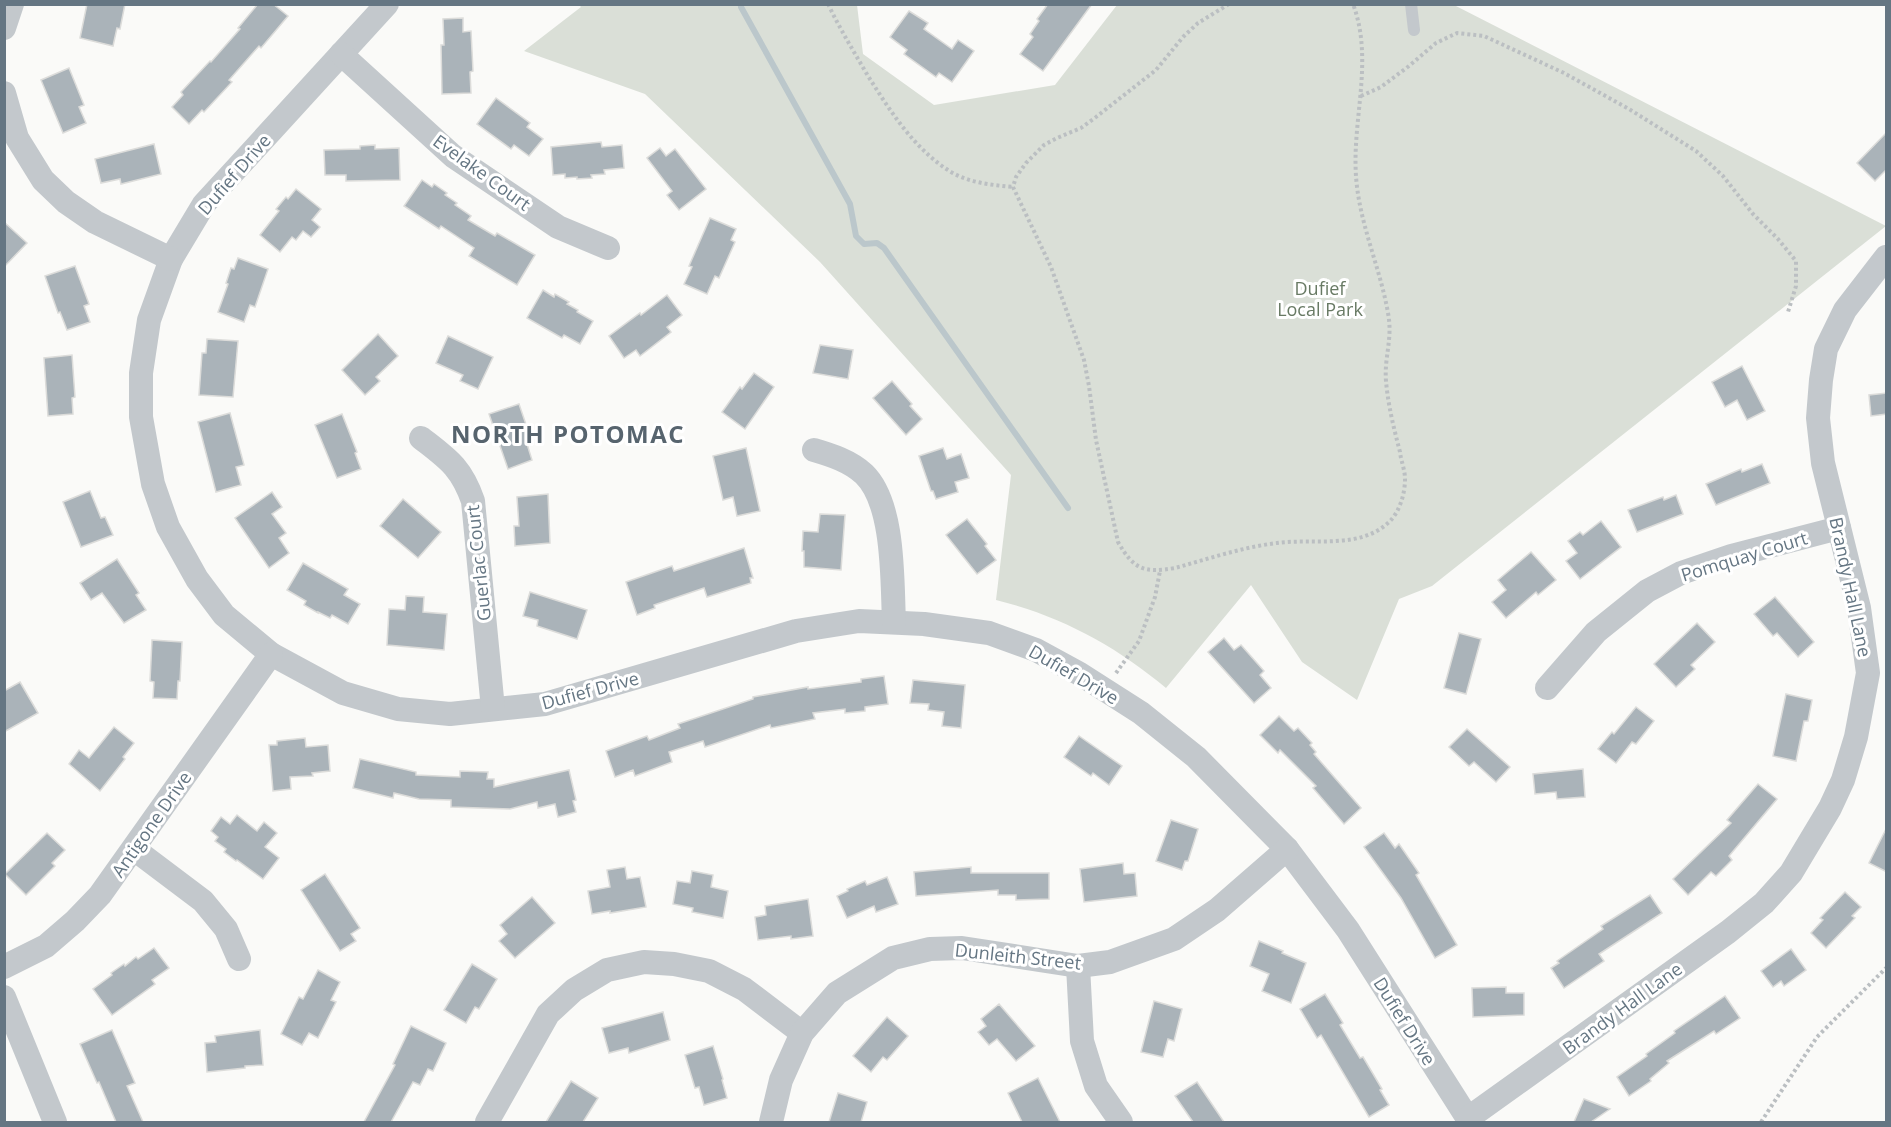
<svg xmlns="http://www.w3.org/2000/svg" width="1891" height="1127" font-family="'Open Sans',sans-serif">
<rect width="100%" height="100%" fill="#fafaf8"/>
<path fill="#dadfd7" d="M579 5H857L863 54 934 105 1055 85 1117 5H1454L1886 226 1432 586 1399 599 1357 700 1302 662 1251 585 1166 688C1116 646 1061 616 996 600L1011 475 820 262 645 94 524 51 581 7Z"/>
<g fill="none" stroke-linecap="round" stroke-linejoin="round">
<polyline stroke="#bbc7cb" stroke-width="6" points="741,7 850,204 856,236 864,244 877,243 884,248 1068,508"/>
</g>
<g fill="#aab3b9" stroke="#dcdcda" stroke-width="1.5">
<polygon points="87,4 125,4 120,29 117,28 113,46 80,38"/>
<polygon points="258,4 273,4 288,16 261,48 259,46 229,80 232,82 204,112 202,110 189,124 172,107 183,95 181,92 210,61 211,62 240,29 238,28"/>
<polygon points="1048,4 1092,4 1043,71 1020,54 1033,37 1030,34 1039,21 1037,19"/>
<polygon points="909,11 928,23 924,29 952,49 958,40 974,51 952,82 939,73 936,77 904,54 907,50 890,37"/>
<polygon points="463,18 463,32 471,31 473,71 470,72 471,93 442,94 441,45 444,45 443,19"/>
<polygon points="69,68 84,105 79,107 86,123 63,133 41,80"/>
<polygon points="496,98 530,123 527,127 543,139 529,156 514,145 511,149 477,124"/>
<polygon points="1887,132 1887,169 1875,181 1857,163"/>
<polygon points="601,142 602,147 622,145 624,168 604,170 605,174 591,175 592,178 577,179 577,177 565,178 565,174 553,175 551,147"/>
<polygon points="154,144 161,174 121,184 120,179 101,183 95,159"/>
<polygon points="375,145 375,149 399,148 400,180 346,181 346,175 325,175 324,150 360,149 360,146"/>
<polygon points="660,148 666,156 675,149 706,189 679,210 667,195 672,191 647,158"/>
<polygon points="422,180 432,187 434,184 447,193 445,195 457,203 455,205 471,216 468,220 495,236 497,233 535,255 517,285 469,256 474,248 441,226 439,229 404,206"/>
<polygon points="296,189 321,209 312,220 320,227 311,237 303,231 296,240 292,237 280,252 260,235 279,211 276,209 286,197 288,199"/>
<polygon points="710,218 736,229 731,240 735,242 719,278 715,276 707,294 684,284 692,267 689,266"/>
<polygon points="4,222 27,243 4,267"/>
<polygon points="238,258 268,269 255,307 250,305 244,322 218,312 228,284 226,283 231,268 234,269"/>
<polygon points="75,266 89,304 84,306 90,322 67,330 60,312 58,313 45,276"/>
<polygon points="543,290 554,297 555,294 569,302 567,304 578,310 577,312 593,321 580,344 564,335 562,338 527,318"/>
<polygon points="667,295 682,315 667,327 671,332 640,356 636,350 624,358 609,336 640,313 641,315"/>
<polygon points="378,334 398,356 376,377 380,381 365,395 342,370"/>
<polygon points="448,336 493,357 478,389 460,381 463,375 436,363"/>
<polygon points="207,339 238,341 233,397 199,395 202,353 206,353"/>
<polygon points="820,345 853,350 848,379 813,373"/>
<polygon points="72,355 75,397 72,398 73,414 48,416 44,358"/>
<polygon points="1742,366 1765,411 1747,420 1737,400 1725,407 1712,382"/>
<polygon points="754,373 774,387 745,429 722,412 740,387 742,389"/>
<polygon points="892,381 912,404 910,406 922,419 906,435 873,398"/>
<polygon points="1887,393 1887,414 1871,416 1869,395"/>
<polygon points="519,404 532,442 527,444 532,460 508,469 489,414"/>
<polygon points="230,413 244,465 236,467 241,485 216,492 198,422"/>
<polygon points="342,414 357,452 355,453 361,469 337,478 315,425"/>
<polygon points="746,448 760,511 737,516 733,497 723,500 713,456"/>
<polygon points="943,448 947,459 961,454 969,478 955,482 958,492 936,499 933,491 931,491 919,456"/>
<polygon points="1762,464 1770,483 1716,505 1706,484 1741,469 1742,472"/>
<polygon points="90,491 101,518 105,517 113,535 81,547 63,502"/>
<polygon points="272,492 282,507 272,514 286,533 279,538 289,553 269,568 235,518"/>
<polygon points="548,494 550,543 515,546 514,526 519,526 517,497"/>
<polygon points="1676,495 1683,514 1637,532 1628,510 1663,497 1664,500"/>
<polygon points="403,499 441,532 418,558 380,526"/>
<polygon points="820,514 845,515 841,570 804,567 804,551 802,551 803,531 818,532"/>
<polygon points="967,519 987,544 985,546 996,560 977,574 946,535"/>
<polygon points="1601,521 1621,547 1580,579 1566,561 1577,553 1568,541 1580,532 1583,535"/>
<polygon points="744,548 753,578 750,578 751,583 707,597 704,588 654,605 655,608 637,615 626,582 672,566 674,571"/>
<polygon points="1531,552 1556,580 1538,595 1536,592 1506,618 1492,602 1506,590 1498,580"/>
<polygon points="117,559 139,593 136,595 146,610 124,623 102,593 91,600 80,583"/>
<polygon points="303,563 348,589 344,595 360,604 348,624 332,615 330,618 318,612 318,613 304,605 306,601 287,590"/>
<polygon points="530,592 587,610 577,639 537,626 538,620 523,616"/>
<polygon points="406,596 424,597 423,612 447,614 444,650 387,645 389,609 405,610"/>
<polygon points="1775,597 1814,642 1798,657 1777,633 1773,636 1754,614"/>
<polygon points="1697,623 1715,642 1691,665 1695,669 1676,687 1654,664"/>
<polygon points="1459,633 1481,639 1466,694 1444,688"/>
<polygon points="1224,638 1234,650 1241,645 1264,671 1260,675 1271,688 1254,703 1208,652"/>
<polygon points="152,640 182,642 180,681 178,681 177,699 153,698 154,682 150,681"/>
<polygon points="884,676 888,704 865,707 865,711 845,713 845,709 813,713 815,719 771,728 770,725 705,747 703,741 669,752 672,762 635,776 633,770 615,777 606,751 647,736 649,740 680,728 678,724 753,699 753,697 808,687 808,689 861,682 861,679"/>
<polygon points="913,680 965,685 961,728 942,726 944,712 928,710 929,704 910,703"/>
<polygon points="20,682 38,713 4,732 4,691"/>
<polygon points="1786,694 1812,700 1808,721 1804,721 1796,761 1773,756"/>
<polygon points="1636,707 1654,721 1636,744 1632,742 1616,763 1598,749 1612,732 1614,734"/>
<polygon points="1279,716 1294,731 1298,728 1312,743 1310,745 1316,752 1314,754 1361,808 1344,824 1313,788 1316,786 1280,750 1278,753 1260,735"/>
<polygon points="114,727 134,743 123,757 125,759 100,791 69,764 79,750 89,758"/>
<polygon points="1467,729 1510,767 1496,782 1474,762 1469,766 1449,747"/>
<polygon points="1079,736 1122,766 1109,785 1093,773 1091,776 1064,757"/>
<polygon points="305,738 306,747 328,745 330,771 312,773 313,776 290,777 291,789 273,791 269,745 277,745 277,741"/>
<polygon points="360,759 416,772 416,775 460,777 460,771 488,772 487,779 494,779 494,787 569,770 576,800 573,801 576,812 558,817 555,804 538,808 537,802 510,809 451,807 451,800 419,799 394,793 393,798 353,788"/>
<polygon points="1583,769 1585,797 1557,799 1556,792 1535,794 1533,774"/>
<polygon points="1758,784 1777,799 1729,856 1732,860 1716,876 1711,872 1688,895 1673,879 1731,823 1727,820"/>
<polygon points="237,815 257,831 264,822 277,833 265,847 279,858 263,879 237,860 236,861 224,852 226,849 215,841 218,837 211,831 221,817 230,824"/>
<polygon points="1171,820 1198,829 1188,861 1185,861 1182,870 1156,861"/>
<polygon points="1887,827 1887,872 1869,863"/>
<polygon points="47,833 65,850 52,863 55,866 26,895 5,874"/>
<polygon points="1384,833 1395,848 1399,844 1419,873 1416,875 1457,945 1435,958 1401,898 1364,847"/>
<polygon points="1123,863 1124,874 1135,873 1137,896 1084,902 1080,869"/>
<polygon points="625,867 627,879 640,877 646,907 610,913 610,911 592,914 588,891 610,887 607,870"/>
<polygon points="971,867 971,873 1049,873 1049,899 1016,900 1016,895 998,895 998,890 916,896 914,872"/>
<polygon points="692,871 713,875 711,887 728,891 723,918 692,912 693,908 673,904 677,881 690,883"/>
<polygon points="325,874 360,928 351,934 356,941 340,951 301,890"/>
<polygon points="887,877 898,904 876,912 874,906 847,918 837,896 848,891 847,889 865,881 867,885"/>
<polygon points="1845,892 1861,907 1852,916 1855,918 1826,948 1811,933 1823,920 1820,918"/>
<polygon points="1650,895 1662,913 1599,954 1604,961 1564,988 1551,968 1559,963 1557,961 1603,929 1601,926"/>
<polygon points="532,897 555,923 515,958 499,941 507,934 500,925"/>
<polygon points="808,899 813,936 791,939 791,936 758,940 755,917 766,915 765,906"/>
<polygon points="1259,941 1283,951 1282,953 1306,963 1291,1003 1262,991 1269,974 1250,966"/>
<polygon points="154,948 169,968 152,980 155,984 112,1015 93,989 112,975 111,973 124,964 125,966 136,957 138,959"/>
<polygon points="1791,949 1806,970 1784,986 1781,981 1773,987 1761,971"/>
<polygon points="472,964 497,979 479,1009 475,1007 466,1023 444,1010"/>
<polygon points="318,970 340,982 331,1000 336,1002 318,1038 309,1033 302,1045 281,1034 299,997 303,999"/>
<polygon points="1506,987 1506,993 1524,993 1524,1015 1473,1017 1472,988"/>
<polygon points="1325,994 1343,1023 1340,1025 1360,1058 1363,1057 1382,1089 1380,1090 1389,1105 1369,1117 1321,1035 1317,1038 1300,1009"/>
<polygon points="1725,996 1740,1018 1716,1034 1714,1031 1667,1061 1669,1063 1650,1079 1651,1081 1629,1096 1617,1077 1647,1056 1646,1054 1675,1033 1674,1031"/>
<polygon points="1154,1001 1182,1009 1174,1041 1168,1039 1163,1057 1141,1052"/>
<polygon points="999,1004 1035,1046 1016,1061 997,1039 989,1045 978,1032 986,1026 981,1019"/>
<polygon points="663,1012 670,1040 629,1053 628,1048 609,1053 602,1028"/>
<polygon points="887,1017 908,1036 887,1060 883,1057 871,1072 853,1056"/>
<polygon points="411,1026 446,1043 433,1071 428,1069 420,1085 413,1082 391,1122 364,1122 395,1065 393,1064"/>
<polygon points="112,1030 135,1083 127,1086 143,1122 116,1122 99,1082 97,1083 80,1044"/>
<polygon points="260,1030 263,1065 245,1066 245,1068 207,1072 205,1043 216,1042 215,1036"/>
<polygon points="713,1046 723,1079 722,1080 727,1098 704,1105 699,1087 695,1088 685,1055"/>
<polygon points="1038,1078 1060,1122 1022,1122 1008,1093"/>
<polygon points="571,1081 598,1098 583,1122 546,1122"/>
<polygon points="1197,1082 1224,1122 1193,1122 1175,1096"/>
<polygon points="838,1093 867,1102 861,1122 829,1122"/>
<polygon points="1584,1099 1610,1109 1591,1122 1574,1122"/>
</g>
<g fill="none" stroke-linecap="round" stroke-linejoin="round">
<g stroke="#bbbfc2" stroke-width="4" stroke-dasharray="3 3" stroke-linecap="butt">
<path d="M828 4C840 29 854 52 868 76 891 112 914 149 951 172 970 183 992 185 1013 187"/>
<path d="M1229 4 1198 23 1183 37 1156 70 1096 117 1081 128 1057 138 1044 145 1026 163 1016 177 1013 187 1051 267 1084 360 1089 386 1096 440 1118 542C1134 570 1144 573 1175 568 1208 559 1243 547 1277 543 1314 538 1361 550 1390 521 1400 511 1405 493 1405 479 1405 470 1401 461 1400 452 1394 429 1388 405 1386 381 1384 357 1393 339 1388 313 1380 267 1359 223 1356 176 1352 119 1374 60 1353 4"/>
<polyline points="1361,96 1381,87 1409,66 1436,43 1457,33 1484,36 1564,73 1629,109 1696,151 1723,176 1753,214 1778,239 1796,261 1796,286 1788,312"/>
<polyline points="1116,673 1139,641 1155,597 1160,571"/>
<polyline points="1761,1122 1817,1037 1886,968"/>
</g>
<polyline stroke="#c3c8cc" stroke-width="12" points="1411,4 1414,30"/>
<g stroke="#c3c8cc" stroke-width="24">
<polyline points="387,4 204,204 171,259 149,320 141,373 141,417 153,484 168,527 197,579 224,615 271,654 343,693 398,709 450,714 545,704 796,631 859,621 924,624 989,633 1036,650 1080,674 1141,713 1196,757 1287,849 1348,930 1470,1122"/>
<polyline points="4,28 12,4"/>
<polyline points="341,54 453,156 558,227 608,248"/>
<polyline points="4,93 17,138 43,180 66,202 95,222 171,259"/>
<path d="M421 438C448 459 461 467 473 501L493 709"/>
<path d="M814 450C831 455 850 461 864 474 895 504 892 582 894 622"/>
<polyline points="1547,688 1596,632 1647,591 1681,573 1731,556 1839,528"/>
<polyline points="134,849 203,901 226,929 239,959"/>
<polyline points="1078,966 1082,1041 1096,1086 1121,1122"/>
<polyline points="4,967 46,946 75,921 100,895 271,654"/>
<polyline points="4,997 55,1122"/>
<polyline points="1467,1119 1728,932 1764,903 1791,873 1830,808 1843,780 1856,737 1868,673 1859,608 1823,463 1818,418 1821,380 1826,349 1845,310 1886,257"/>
<polyline points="487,1122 548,1014 574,990 607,970 644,962 674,964 709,971 744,989 802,1033"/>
<polyline points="771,1122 781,1080 802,1033 837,993 893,958 930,949 962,948 1078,966 1110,962 1174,939 1217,910 1287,849"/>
</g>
</g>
<g text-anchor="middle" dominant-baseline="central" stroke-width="6" stroke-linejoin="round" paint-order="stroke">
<g font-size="18" fill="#657683" stroke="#fff">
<text transform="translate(482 172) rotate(36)">Evelake Court</text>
<text transform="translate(234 174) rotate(-49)">Dufief Drive</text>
<text transform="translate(1744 556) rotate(-17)">Pomquay Court</text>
<text transform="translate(478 563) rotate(-96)">Guerlac Court</text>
<text transform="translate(1851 587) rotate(78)">Brandy Hall Lane</text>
<text transform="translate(1074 674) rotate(30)">Dufief Drive</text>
<text transform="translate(590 690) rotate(-15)">Dufief Drive</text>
<text transform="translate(151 824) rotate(-55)">Antigone Drive</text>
<text transform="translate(1018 956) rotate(6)">Dunleith Street</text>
<text transform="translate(1622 1008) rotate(-36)">Brandy Hall Lane</text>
<text transform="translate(1405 1021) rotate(58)">Dufief Drive</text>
</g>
<g font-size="18" fill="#687a64" stroke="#fff">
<text x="1320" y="288">Dufief<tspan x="1320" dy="21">Local Park</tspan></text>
</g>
<g font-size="24" font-weight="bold" letter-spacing="1.5" fill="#57646e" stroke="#fff">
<text x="568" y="433">NORTH POTOMAC</text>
</g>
</g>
<rect width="1891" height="1127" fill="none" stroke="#657683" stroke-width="12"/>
</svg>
